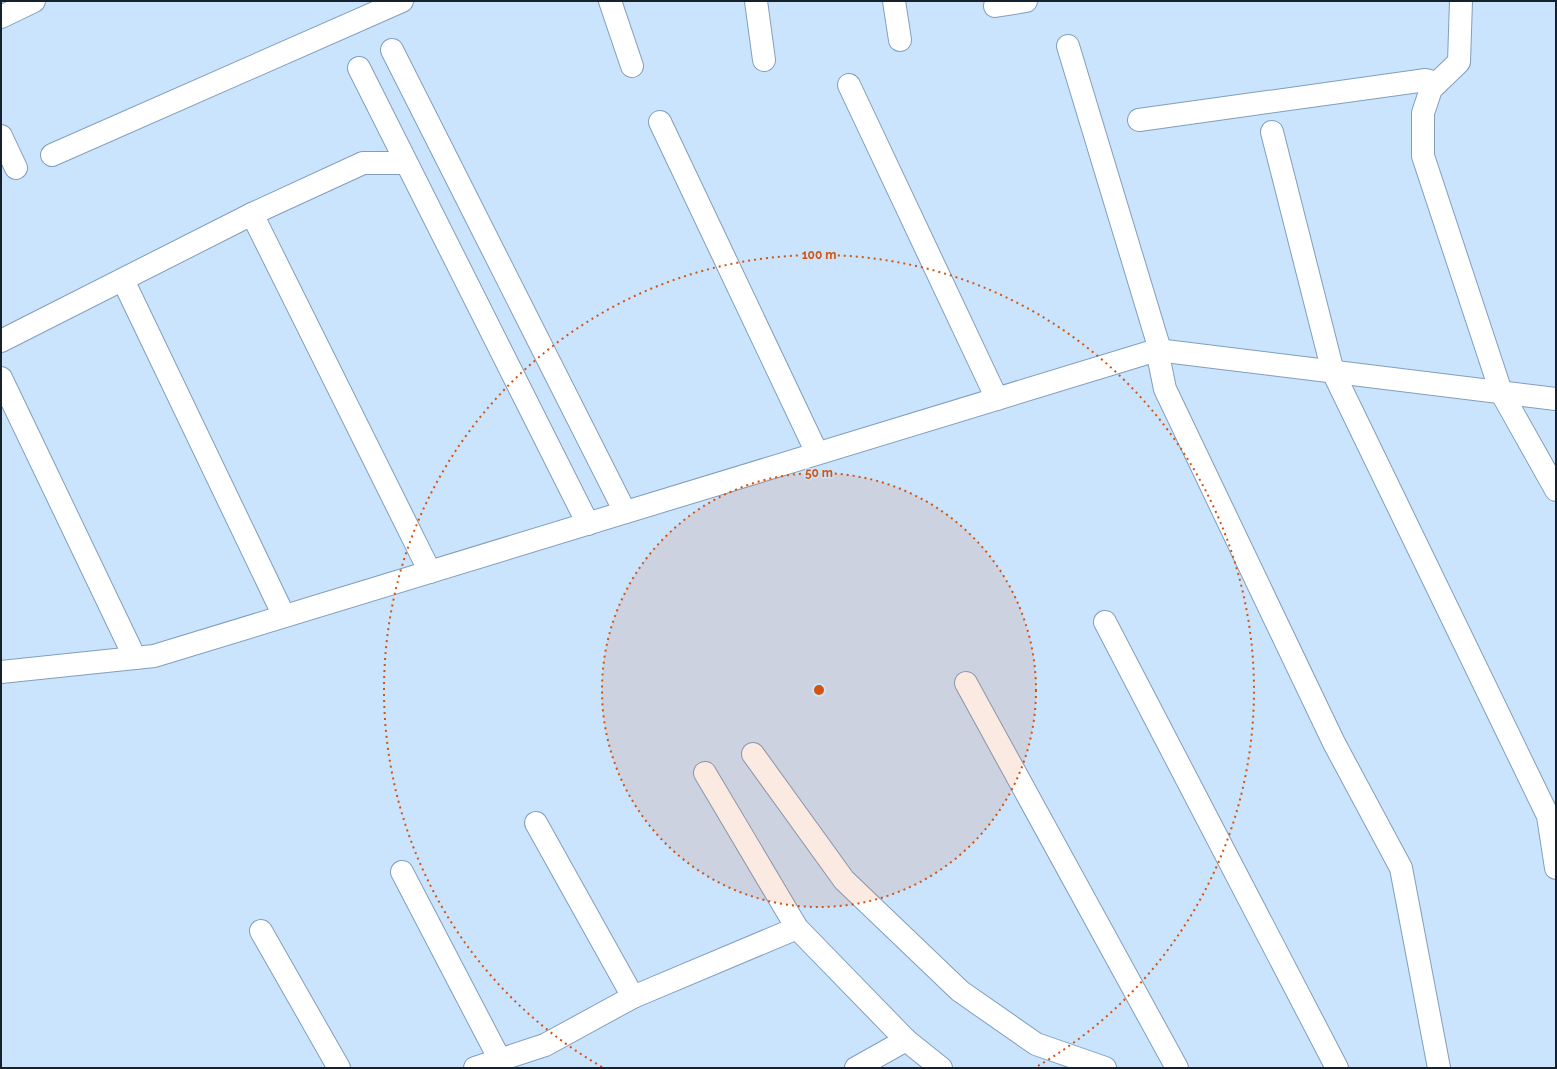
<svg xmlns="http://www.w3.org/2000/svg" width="1557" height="1069" font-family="Raleway,sans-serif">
<rect width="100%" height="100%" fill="#cbe4fd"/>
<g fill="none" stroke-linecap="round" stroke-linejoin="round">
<defs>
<g id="minor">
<polyline points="610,1 632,66"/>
<polyline points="756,1 764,60"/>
<polyline points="894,1 900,40"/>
<polyline points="1461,1 1459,62 1431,89 1423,113 1423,156 1501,392 1556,490"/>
<polyline points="995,6 1026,1"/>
<polyline points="1,17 34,1"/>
<polyline points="1068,46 1160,350"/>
<polyline points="392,50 625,512"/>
<polyline points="359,68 588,524"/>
<polyline points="849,85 997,399"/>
<polyline points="1139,120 1426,80 1437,83"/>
<polyline points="660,122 817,453"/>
<polyline points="1272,132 1333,372 1548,816 1556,868"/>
<polyline points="1,136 16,168"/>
<polyline points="52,155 402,1"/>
<polyline points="252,214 430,572"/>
<polyline points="123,280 284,616"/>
<polyline points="1,341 252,214 363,163 406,163"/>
<polyline points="1157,350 1165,389 1334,743 1401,868 1439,1068"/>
<polyline points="1,378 135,658"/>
<polyline points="1105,622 1337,1068"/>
<polyline points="1,672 154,656 1157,350 1556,399"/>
<polyline points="966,683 1177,1068"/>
<polyline points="753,754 844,880 960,991 1036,1044 1105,1068"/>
<polyline points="705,773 797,928 906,1040 941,1068"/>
<polyline points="536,823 633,997"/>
<polyline points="402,872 500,1060"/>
<polyline points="261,931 339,1068"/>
<polyline points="475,1068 545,1045 633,997 797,928"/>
<polyline points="856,1068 906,1040"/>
</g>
</defs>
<use href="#minor" stroke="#819ebc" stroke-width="24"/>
<use href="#minor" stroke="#fff" stroke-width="22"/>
</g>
<circle cx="819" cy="690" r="217" fill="#d3530f" fill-opacity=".12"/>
<g fill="none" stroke="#d3530f" stroke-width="2" stroke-dasharray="2 4">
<circle cx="819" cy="690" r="217"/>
<path d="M602 1067A435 435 0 1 1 1036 1067"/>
</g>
<circle cx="819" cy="690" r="6" fill="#d3530f" stroke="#cbe4fd" stroke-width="2"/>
<g font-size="12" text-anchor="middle" font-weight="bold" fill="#d3530f" stroke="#cbe4fd" stroke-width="3" stroke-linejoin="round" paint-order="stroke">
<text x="819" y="259">100 m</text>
<text x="819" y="477">50 m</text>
</g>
<rect width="1557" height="1069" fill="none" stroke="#15212c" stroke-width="4"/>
</svg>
